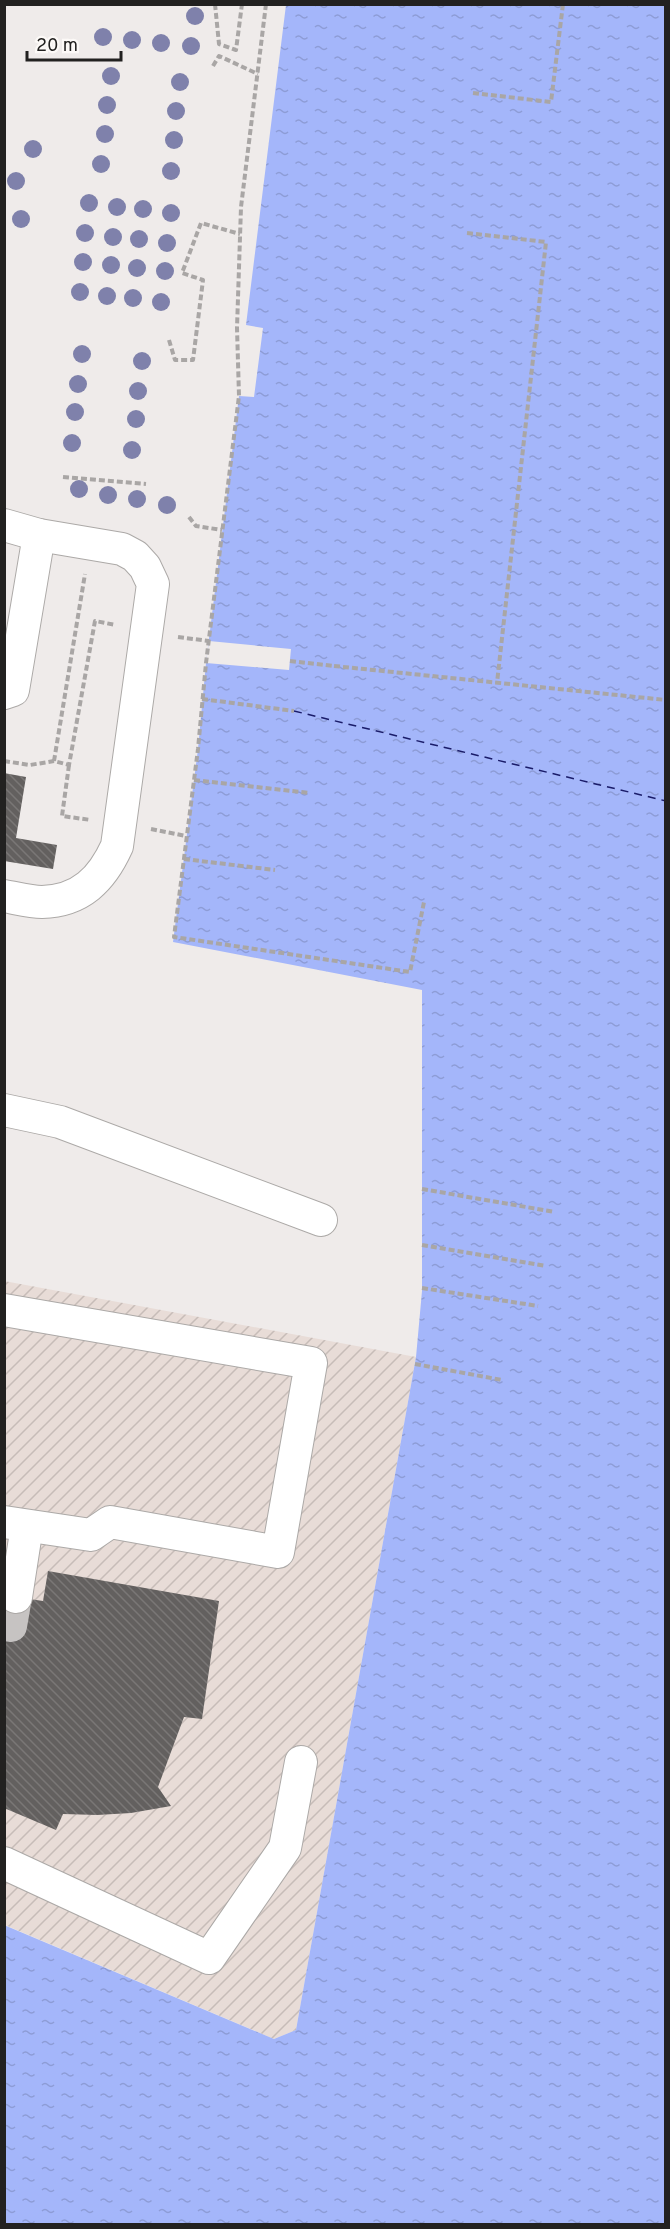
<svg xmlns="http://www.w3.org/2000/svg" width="670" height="2229" font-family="Overpass,sans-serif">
<defs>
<pattern id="industrial-furrows" width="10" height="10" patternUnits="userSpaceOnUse" patternTransform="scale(1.5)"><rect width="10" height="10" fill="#e8dcd7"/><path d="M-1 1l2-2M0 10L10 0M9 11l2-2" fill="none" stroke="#c7bcb8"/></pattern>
<pattern id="water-ripples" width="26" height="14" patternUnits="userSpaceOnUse" patternTransform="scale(1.5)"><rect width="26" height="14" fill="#a4b6fa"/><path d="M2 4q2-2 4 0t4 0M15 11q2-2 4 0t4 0" fill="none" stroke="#8d9cd6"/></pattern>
<pattern id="building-back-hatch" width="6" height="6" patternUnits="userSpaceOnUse" patternTransform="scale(1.5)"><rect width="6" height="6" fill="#63605f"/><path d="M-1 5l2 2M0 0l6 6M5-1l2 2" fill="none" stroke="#7a7776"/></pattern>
</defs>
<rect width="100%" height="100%" fill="#efebea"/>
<polygon fill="url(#industrial-furrows)" points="4,1281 416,1357 296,2030 274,2039 5,1925"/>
<polygon fill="url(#water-ripples)" points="286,5 665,5 665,2224 5,2224 4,1925 274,2039 296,2030 416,1357 422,1291 422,990 173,942 198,749 206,663 239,396 254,397 263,328 246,325"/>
<polygon fill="#efebea" points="209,641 291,649 289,670 206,663"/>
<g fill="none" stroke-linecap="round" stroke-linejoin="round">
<polyline stroke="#1a1c69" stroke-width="1.5" stroke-dasharray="8 6" stroke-linecap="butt" points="294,711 666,801"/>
</g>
<g fill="url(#building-back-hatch)">
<polygon points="4,773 26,777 16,838 57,845 53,869 4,861"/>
<polygon points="48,1571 219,1601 202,1719 184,1717 158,1787 171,1806 131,1813 97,1815 63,1814 56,1830 4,1808 4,1599 16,1597 43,1601"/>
</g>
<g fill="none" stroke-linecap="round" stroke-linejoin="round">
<polyline stroke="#c6c3c2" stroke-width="32" stroke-dasharray="32 16" stroke-linecap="butt" points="4,1625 11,1626 16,1597"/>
<defs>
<g id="minor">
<path d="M4 525 39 535 122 549 135 556 145 567 153 584 117 846C102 879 81 901 42 902 30 902 16 898 4 896"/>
<polyline points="4,693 13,690 39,535"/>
<polyline points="4,1110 60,1122 321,1220"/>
<polyline points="4,1310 311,1363 278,1552 110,1522 91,1535 4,1522"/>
<polyline points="16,1597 27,1526"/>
<polyline points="4,1863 209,1958 285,1848 301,1762"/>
</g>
</defs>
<use href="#minor" stroke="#aca9a7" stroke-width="34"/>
<g stroke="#a9a6a5" stroke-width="4" stroke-dasharray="6 3" stroke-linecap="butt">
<polyline points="215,4 219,44 236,50 242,4"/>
<polyline points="266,4 241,207 237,328 239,396 206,663 198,749 174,937 410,972 424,902"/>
<polyline points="213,66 219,56 258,74"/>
<polyline points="473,93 551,102 563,4"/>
<polyline points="467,233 546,242 497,683"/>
<polyline points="169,340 175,360 193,360 203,280 182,273 201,223 240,234"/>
<polyline points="63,477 146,484"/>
<polyline points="189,517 196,526 222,530"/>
<polyline points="178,637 209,641"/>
<polyline points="290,661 334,666"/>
<polyline points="334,666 666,700"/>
<polyline points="202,699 294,711"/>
<polyline points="4,761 30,765 54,761 69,765 95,621 116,625"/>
<polyline points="54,761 85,574"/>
<polyline points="69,765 62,816 91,820"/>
<polyline points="194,780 310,793"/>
<polyline points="151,829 186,836"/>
<polyline points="184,859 275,870"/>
<polyline points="422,1189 555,1212"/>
<polyline points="422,1245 546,1266"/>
<polyline points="422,1288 538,1306"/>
<polyline points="415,1364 502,1380"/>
</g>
<use href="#minor" stroke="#fff" stroke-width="32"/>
</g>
<g fill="#7f81ab">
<circle cx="195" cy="16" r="9"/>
<circle cx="103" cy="37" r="9"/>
<circle cx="132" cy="40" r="9"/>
<circle cx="161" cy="43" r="9"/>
<circle cx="191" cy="46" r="9"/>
<circle cx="111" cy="76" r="9"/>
<circle cx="180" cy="82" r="9"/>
<circle cx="107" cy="105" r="9"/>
<circle cx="176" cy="111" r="9"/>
<circle cx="105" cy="134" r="9"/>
<circle cx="174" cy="140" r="9"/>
<circle cx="33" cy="149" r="9"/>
<circle cx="101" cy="164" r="9"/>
<circle cx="171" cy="171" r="9"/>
<circle cx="16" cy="181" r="9"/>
<circle cx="89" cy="203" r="9"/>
<circle cx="117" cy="207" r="9"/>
<circle cx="143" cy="209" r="9"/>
<circle cx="171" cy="213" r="9"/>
<circle cx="21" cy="219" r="9"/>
<circle cx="85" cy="233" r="9"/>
<circle cx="113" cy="237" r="9"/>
<circle cx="139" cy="239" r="9"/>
<circle cx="167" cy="243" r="9"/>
<circle cx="83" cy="262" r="9"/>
<circle cx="111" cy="265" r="9"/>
<circle cx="137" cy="268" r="9"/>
<circle cx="165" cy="271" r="9"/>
<circle cx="80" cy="292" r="9"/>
<circle cx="107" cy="296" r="9"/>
<circle cx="133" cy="298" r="9"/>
<circle cx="161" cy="302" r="9"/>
<circle cx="82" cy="354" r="9"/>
<circle cx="142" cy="361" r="9"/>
<circle cx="78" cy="384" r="9"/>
<circle cx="138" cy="391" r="9"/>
<circle cx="75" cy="412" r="9"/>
<circle cx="136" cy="419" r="9"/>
<circle cx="72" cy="443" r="9"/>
<circle cx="132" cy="450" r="9"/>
<circle cx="79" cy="489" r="9"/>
<circle cx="108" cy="495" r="9"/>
<circle cx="137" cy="499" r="9"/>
<circle cx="167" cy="505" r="9"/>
</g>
<rect width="670" height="2229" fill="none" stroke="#222120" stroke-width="12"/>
<path d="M27 51v9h94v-9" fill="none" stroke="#222120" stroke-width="3"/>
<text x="36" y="51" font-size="18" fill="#222120" stroke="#fcf9f7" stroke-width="4.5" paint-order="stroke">20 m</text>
</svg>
